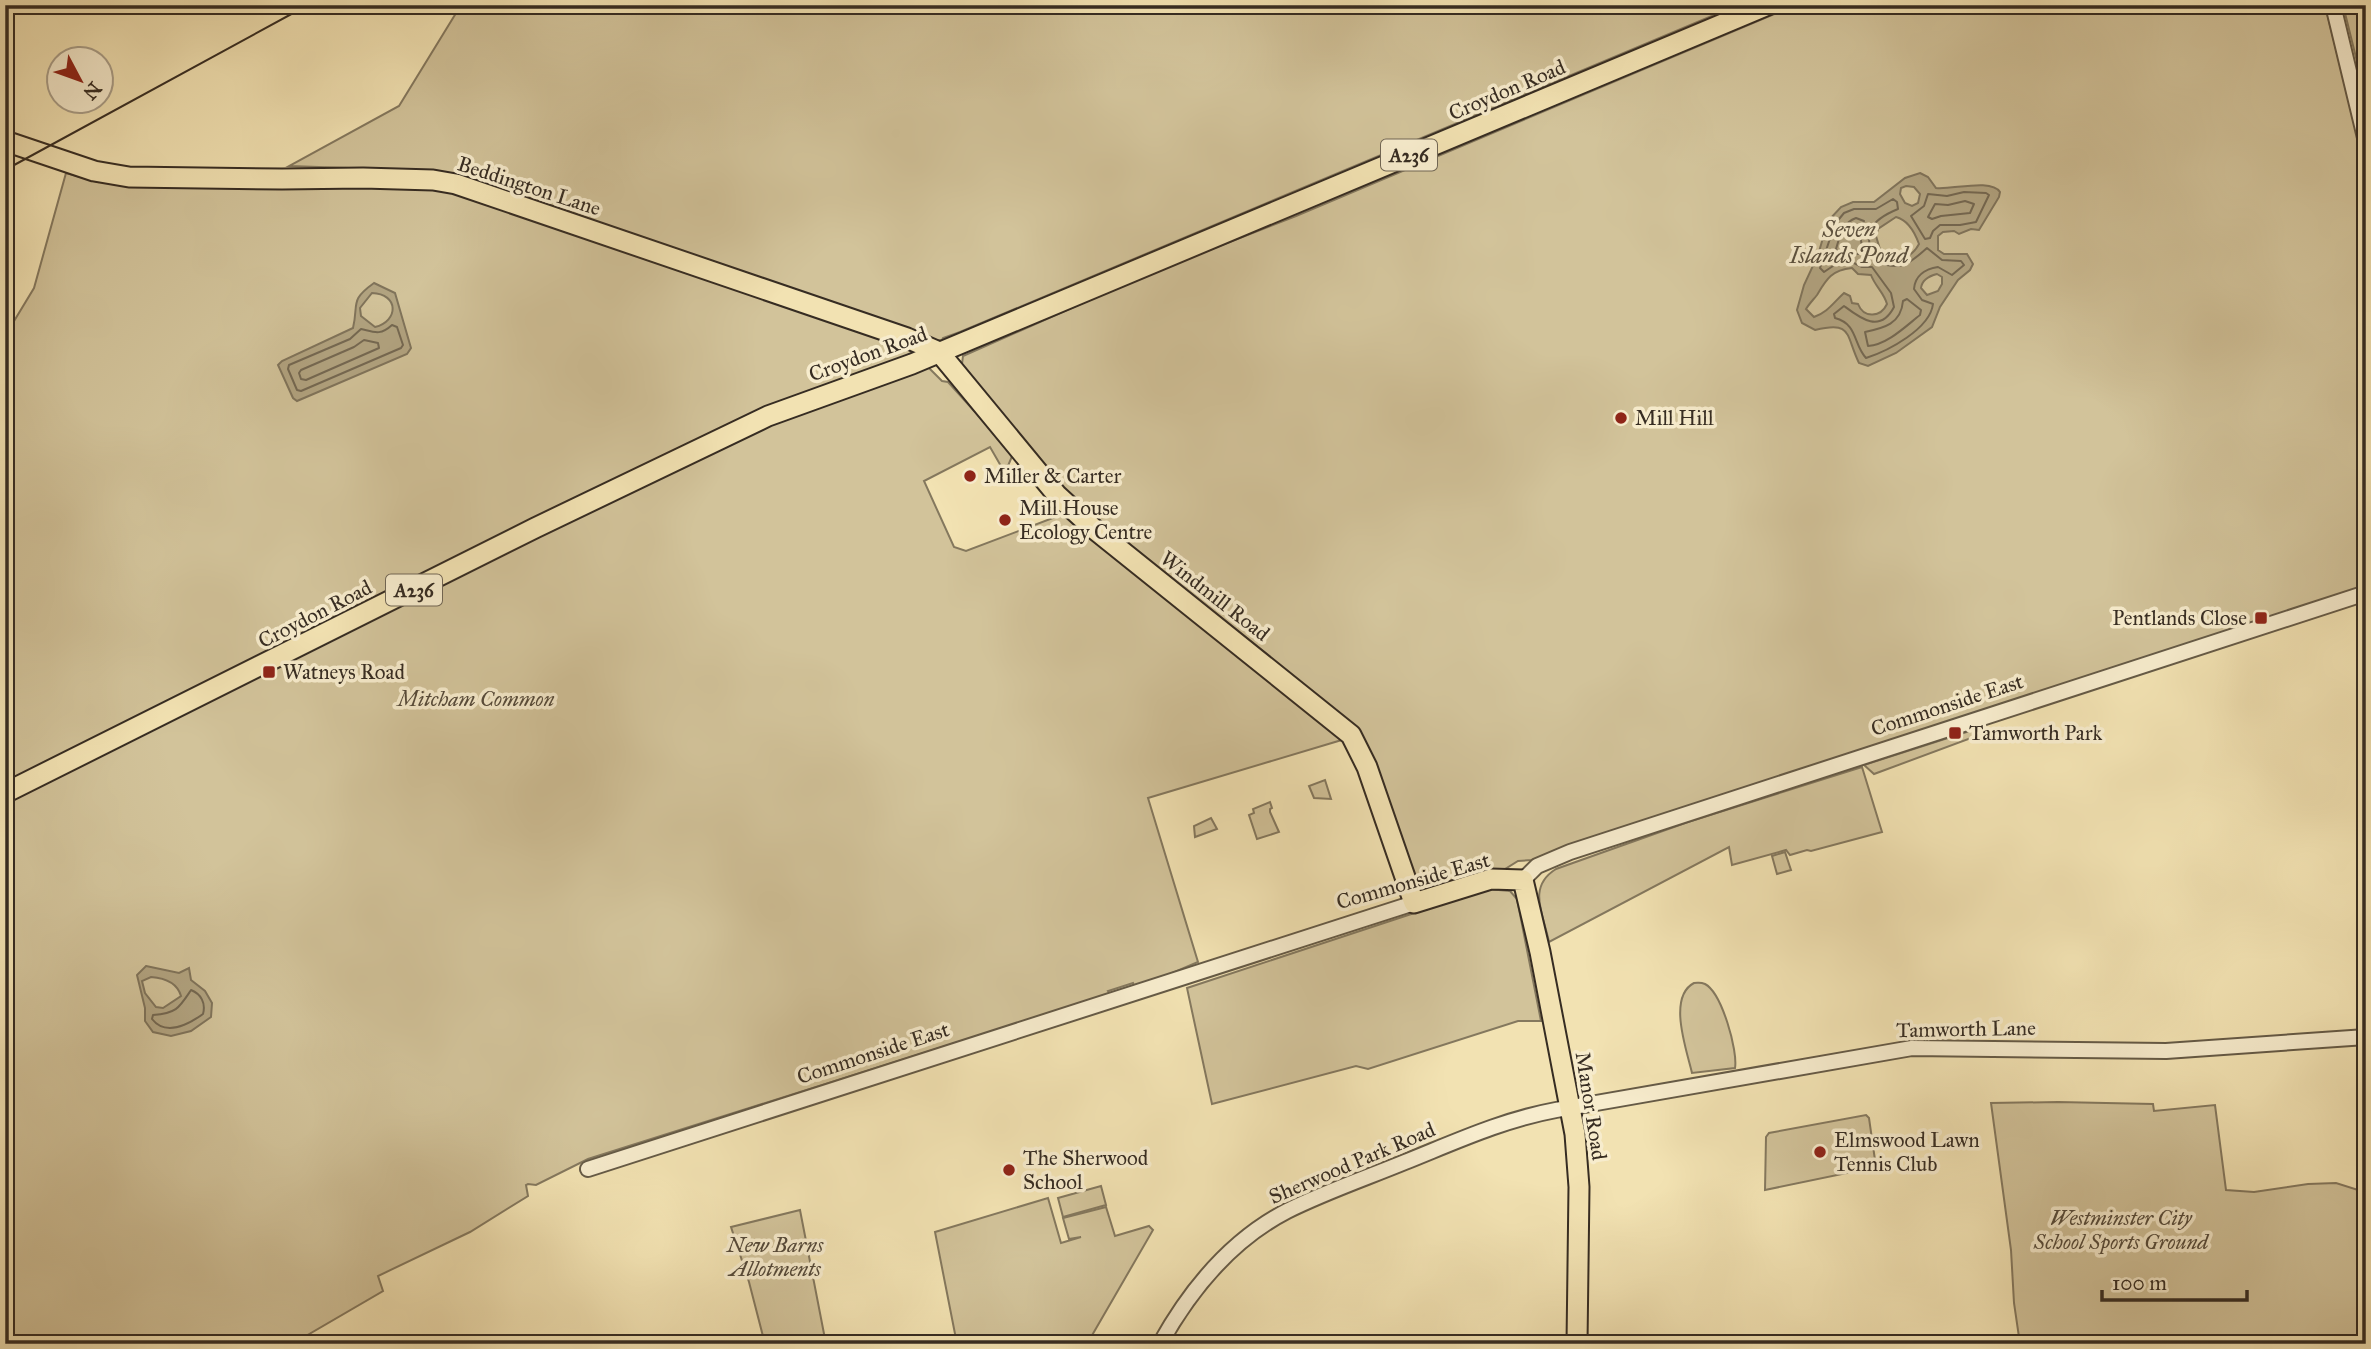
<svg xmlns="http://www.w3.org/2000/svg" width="2371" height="1349" font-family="'IM FELL Great Primer',serif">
<rect width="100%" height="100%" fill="#f2e2b2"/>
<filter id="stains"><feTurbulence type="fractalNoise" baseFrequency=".00286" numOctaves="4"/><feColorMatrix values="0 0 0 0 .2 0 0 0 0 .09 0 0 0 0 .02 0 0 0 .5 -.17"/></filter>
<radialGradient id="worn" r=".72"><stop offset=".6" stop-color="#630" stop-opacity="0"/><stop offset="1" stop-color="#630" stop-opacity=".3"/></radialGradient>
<g fill="#d2c39a" stroke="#84785e" stroke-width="2">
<polygon points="461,5 1738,5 960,332 943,338 942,340 933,341 438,171 289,166 399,106"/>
<polygon points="1796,5 2325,5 2366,171 2366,586 1532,860 1518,861 1505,869 1434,892 1426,893 1416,889 1369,759 1061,494 971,381 962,364 963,356 1153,272 1296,216"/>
<polygon points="2343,5 2366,5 2366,98"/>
<polygon points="66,173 98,182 98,180 435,186 890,340 914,353 942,381 948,382 1013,454 1005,473 990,447 924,481 954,547 966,551 1066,513 1345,739 1148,798 1198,962 1135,989 1133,983 1108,991 1110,994 588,1159 536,1185 528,1184 526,1185 528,1196 470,1232 378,1276 383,1291 292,1344 5,1344 5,336 34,288"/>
<polygon points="1979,728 1982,734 1874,774 1864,765"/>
<path d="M1862 767 1882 832 1811 851 1807 850 1790 855 1786 850 1732 865 1729 847 1549 942C1543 913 1527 887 1556 869L1688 822Z"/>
<polygon points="1325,780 1331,799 1314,798 1309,786"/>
<polygon points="1270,802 1272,808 1270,809 1270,812 1279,832 1257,839 1249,815 1254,813 1253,809"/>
<polygon points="1211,818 1217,829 1195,837 1194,826"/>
<polygon points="1785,852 1791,870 1777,874 1772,856"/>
<polygon points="1487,889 1510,891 1517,899 1541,1021 1518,1021 1368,1069 1356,1066 1212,1104 1187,988"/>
<path d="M1694 983C1699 983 1700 982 1705 984 1722 993 1738 1051 1735 1068L1692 1073C1687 1051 1667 997 1694 983Z"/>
<polygon points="2058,1102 2153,1104 2154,1111 2215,1105 2226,1190 2254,1192 2308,1184 2336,1183 2358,1190 2366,1190 2366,1344 2020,1344 2014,1303 2011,1250 1991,1103"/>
<polygon points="1866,1115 1869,1118 1876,1167 1765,1190 1766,1137 1769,1133"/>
<polygon points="1101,1186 1106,1205 1063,1217 1058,1198"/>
<polygon points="1048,1198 1061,1243 1081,1237 1069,1239 1063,1218 1106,1207 1115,1236 1149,1226 1153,1230 1087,1344 957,1344 935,1232"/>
<polygon points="800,1210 826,1344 765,1344 749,1282 731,1227"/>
</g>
<g fill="#b2a481" stroke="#80745b" stroke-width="2" fill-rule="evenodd">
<path d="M1920 173 1928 177 1936 188C1952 190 1991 178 2000 192L1999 197 1979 230 1971 229 1959 234 1954 231 1943 232 1938 236V250L1944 254H1967L1973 264 1970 270 1958 280 1940 307 1932 327 1896 353 1868 366 1859 363C1845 334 1853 321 1815 330L1802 323 1797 310 1804 285 1818 255 1828 221 1841 207 1853 202H1874L1905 178ZM1906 186 1914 187 1920 194 1918 203 1912 206 1905 203 1900 194 1901 188ZM1896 217C1908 220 1915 233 1919 244 1911 259 1897 262 1882 256L1876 236 1878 229ZM1852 268 1858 274 1871 275C1875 286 1884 293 1887 304 1881 317 1864 319 1858 304L1852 303 1850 296 1844 293C1833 303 1828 312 1814 317L1806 309C1809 304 1813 300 1817 295 1826 280 1831 270 1852 268ZM1937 274 1942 277V284L1938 291 1927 295 1921 288C1922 280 1929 276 1937 274Z"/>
<path d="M374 283 395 293 411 348 407 354 297 401 293 398 278 365 282 361 353 328C359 303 349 301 374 283ZM372 293C399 294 399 321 375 327L361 316 360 308Z"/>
<path d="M146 966 179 973 189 968 191 980 205 991 212 1003 211 1017 191 1031 171 1036 153 1032 145 1021V1008L137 975ZM151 977C164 978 177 982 181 996L163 1008 156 1007 145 993 142 981Z"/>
</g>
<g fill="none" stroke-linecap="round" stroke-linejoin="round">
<g stroke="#746852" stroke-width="2">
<polygon points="1964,192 1986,193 1989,195 1976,222 1960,225 1940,225 1933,231 1930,238 1925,239 1911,216 1924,206 1928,194 1947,196"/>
<path d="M1893 199 1897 202 1898 209C1871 220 1860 234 1877 261 1901 273 1911 262 1927 248L1942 260 1961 261 1964 265 1952 275 1938 267C1925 269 1915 276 1914 289L1922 300 1933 304C1930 329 1888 351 1866 358 1853 344 1858 324 1835 318L1834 314 1844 306C1860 318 1880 334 1894 307L1891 293 1872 267H1862L1850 261 1839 262 1824 272 1820 268 1835 224 1844 213 1854 209H1876Z"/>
<polygon points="1965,201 1974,204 1970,213 1941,216 1932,219 1928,217 1935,204 1948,205"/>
<path d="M1856 218 1864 221 1860 235 1863 252 1859 254 1838 253 1836 249C1840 236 1842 223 1856 218Z"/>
<path d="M1907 299 1921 310 1920 315C1906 326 1887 345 1868 346L1865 332C1884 328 1901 324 1903 301Z"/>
<path d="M392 325 397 327 403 345 401 348 301 391 297 390 288 369 289 365 350 339 361 329C374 332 380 336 392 325Z"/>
<polygon points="364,340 378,343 379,348 306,380 301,379 299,373 301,370 354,347"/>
<path d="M191 990C201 994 206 1003 203 1014 189 1024 166 1037 152 1019L153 1015C177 1013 179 1008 191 990Z"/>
</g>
<defs>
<g id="minor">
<polyline points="2333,5 2366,142"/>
<polyline points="1523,880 1537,866 1570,852 2366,593"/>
<polyline points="588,1169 1414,903"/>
<path d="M1160 1344C1190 1290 1231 1240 1287 1211 1325 1192 1366 1178 1405 1162 1455 1142 1502 1120 1556 1110L1912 1048 2166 1051 2366 1037"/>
</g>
<g id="major">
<polyline points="5,141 94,171 129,177 282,179 363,178 433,180 456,184 907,338 939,352 1057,495 1093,528 1351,735 1367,767 1414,903 1491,879 1523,880 1540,952 1575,1134 1579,1187 1577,1344"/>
<polyline points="5,793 535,528 768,416 912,364 1768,5"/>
</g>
</defs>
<use href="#minor" stroke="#655a46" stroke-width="18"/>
<use href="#major" stroke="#362c22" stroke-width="23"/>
<use href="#minor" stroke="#f7eccd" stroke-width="14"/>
<use href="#major" stroke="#f2e2b2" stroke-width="19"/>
<polyline stroke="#362c22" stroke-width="2" points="5,170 308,5"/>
</g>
<g fill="#8f2418" stroke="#f7eccd" stroke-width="2.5">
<circle cx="1621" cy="418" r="7"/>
<circle cx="970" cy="476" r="7"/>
<circle cx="1005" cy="520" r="7"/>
<rect x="2254" y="611" width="14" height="14" rx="3.5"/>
<rect x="262" y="665" width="14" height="14" rx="3.5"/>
<rect x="1948" y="726" width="14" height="14" rx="3.5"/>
<circle cx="1820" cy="1152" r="7"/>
<circle cx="1009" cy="1170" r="7"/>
</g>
<g text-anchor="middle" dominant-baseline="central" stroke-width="7" stroke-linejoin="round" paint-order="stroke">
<g fill="#f7eccd" stroke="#706655" stroke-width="2">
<rect x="1381" y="139.5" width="56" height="31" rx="5"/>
<rect x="386" y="574.5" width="56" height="31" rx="5"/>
</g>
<g font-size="19" font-weight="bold" fill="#362c22">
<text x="1409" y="155">A236</text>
<text x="414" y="590">A236</text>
</g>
<g font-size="21" fill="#362c22" stroke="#f7eccd">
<text transform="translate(1507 90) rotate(-23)">Croydon Road</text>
<text transform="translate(529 186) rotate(18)">Beddington Lane</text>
<text transform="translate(868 354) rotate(-20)">Croydon Road</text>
<text transform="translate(1215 596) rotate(38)">Windmill Road</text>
<text transform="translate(315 614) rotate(-27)">Croydon Road</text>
<text transform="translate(1947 705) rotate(-18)">Commonside East</text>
<text transform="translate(1413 881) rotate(-16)">Commonside East</text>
<text transform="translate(1966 1029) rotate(-1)">Tamworth Lane</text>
<text transform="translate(873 1053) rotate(-18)">Commonside East</text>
<text transform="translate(1591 1106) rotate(81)">Manor Road</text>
<text transform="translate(1352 1163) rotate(-23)">Sherwood Park Road</text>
</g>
<g font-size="21" fill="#362c22" stroke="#f7eccd" text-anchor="start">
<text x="1635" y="418">Mill Hill</text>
<text x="984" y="476">Miller &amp; Carter</text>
<text x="1019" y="508">Mill House<tspan x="1019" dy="24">Ecology Centre</tspan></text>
<text x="2247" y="618" text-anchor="end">Pentlands Close</text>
<text x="283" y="672">Watneys Road</text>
<text x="1969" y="733">Tamworth Park</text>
<text x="1834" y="1140">Elmswood Lawn<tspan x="1834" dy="24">Tennis Club</tspan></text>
<text x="1023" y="1158">The Sherwood<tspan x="1023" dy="24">School</tspan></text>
</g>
<g font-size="21" font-style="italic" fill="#554a3a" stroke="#f7eccd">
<text x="476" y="699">Mitcham Common</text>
<text x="2121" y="1218">Westminster City<tspan x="2121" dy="24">School Sports Ground</tspan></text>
<text x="775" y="1245">New Barns<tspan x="775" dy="24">Allotments</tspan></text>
</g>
<g font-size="23" font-style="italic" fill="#5b503e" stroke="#f7eccd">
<text x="1849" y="229">Seven<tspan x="1849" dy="26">Islands Pond</tspan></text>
</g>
</g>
<rect width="2371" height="1349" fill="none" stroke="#f2e2b2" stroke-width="28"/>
<rect x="7" y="7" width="2357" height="1335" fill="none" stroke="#362c22" stroke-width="3.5"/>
<rect x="14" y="14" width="2343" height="1321" fill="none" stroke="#362c22" stroke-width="2"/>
<g transform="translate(80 80) rotate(131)"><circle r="33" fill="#f7eccd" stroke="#aa9f89" stroke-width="2"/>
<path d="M0-5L12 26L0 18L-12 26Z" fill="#8f2418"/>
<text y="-10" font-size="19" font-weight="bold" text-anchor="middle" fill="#362c22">N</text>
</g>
<path d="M2102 1290v10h145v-10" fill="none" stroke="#362c22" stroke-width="3.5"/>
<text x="2112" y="1290" font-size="21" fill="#362c22" stroke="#f7eccd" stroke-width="5" paint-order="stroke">100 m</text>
<rect width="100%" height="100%" filter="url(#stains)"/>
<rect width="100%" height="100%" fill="url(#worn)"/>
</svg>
